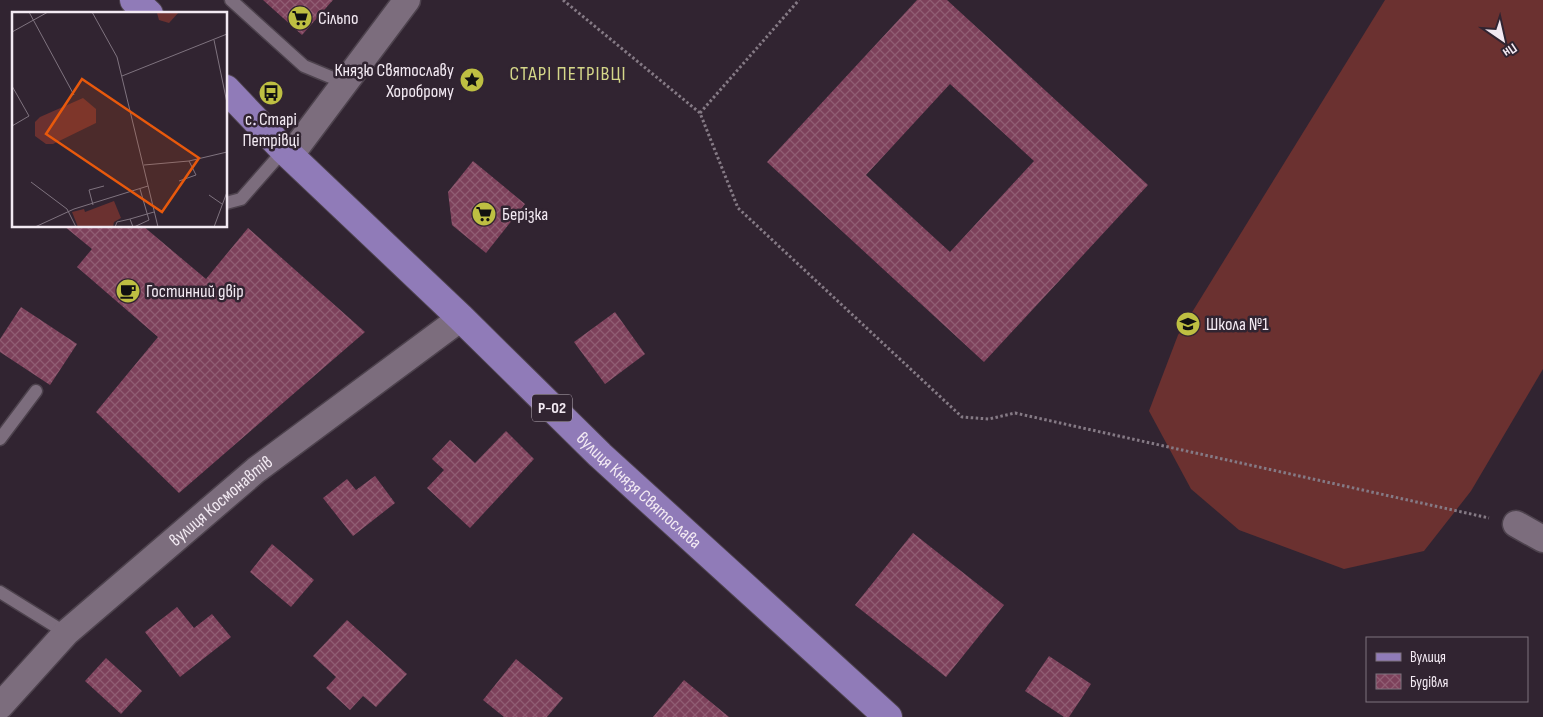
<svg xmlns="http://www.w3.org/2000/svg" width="1543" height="717" font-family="'Sofia Sans Condensed',sans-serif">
<defs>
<pattern id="building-cross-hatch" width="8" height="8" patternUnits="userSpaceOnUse" patternTransform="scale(1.25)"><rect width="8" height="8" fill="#7d415b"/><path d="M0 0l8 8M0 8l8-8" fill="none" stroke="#905d73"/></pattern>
</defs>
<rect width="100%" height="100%" fill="#312431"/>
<polygon fill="#6b3130" points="1385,0 1543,0 1543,369 1471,491 1424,551 1344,569 1239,530 1191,489 1149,411 1178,335"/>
<g fill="url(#building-cross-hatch)" fill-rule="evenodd">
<polygon points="263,0 333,0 302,35"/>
<path d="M917 0H947L1148 185 984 362 767 162ZM950 84 1034 161 950 252 866 175Z"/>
<polygon points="473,161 525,204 486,253 452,225 448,192"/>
<polygon points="64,226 143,226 206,279 248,228 365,332 179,493 96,412 158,337 77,267 92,249"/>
<polygon points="21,307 77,344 50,385 0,352 0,339"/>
<polygon points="615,312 645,354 605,384 574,342"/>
<polygon points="506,431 534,459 470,528 427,488 444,470 432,459 450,440 475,463"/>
<polygon points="375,476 395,503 353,536 323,498 347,479 356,490"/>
<polygon points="913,533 1004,605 946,677 855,605"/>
<polygon points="272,544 314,580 291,607 250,572"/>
<polygon points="177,607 194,628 212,614 231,637 180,677 145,632"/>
<polygon points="347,620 407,674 376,707 363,696 350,710 326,688 336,677 313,656"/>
<polygon points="1049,656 1091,684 1069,717 1064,717 1025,691"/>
<polygon points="106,658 142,691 121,714 85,681"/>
<polygon points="516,659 563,698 547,717 504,717 483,700"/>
<polygon points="684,680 729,717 653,717"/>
</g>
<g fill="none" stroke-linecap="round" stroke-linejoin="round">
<defs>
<g id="service">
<polyline points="231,0 304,66 345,83"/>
<polyline points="226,203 241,199 284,150"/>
<polyline points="0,439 36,391"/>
<polyline points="0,592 66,633"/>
</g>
<g id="minor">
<polyline points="290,156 407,0"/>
<polyline points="1516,524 1543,539"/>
<path id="s1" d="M0 706 66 633 256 470 461 318"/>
</g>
<g id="primary">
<polyline points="134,0 149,14"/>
<path id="s2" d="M226 89 284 150 461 318 600 455 888 717"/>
</g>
</defs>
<use href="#service" stroke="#4d424d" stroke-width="15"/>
<use href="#minor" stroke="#4d424d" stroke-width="29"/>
<use href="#primary" stroke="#4d424d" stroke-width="30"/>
<g stroke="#857a85" stroke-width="3" stroke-dasharray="2.5 2.5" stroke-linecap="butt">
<polyline points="563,0 700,113 738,208 962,417 989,419 1015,413 1489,518"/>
<polyline points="700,113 799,0"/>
</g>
<use href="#service" stroke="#7c6d7d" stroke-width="12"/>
<use href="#minor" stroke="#7c6d7d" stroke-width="26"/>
<use href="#primary" stroke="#907bb8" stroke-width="28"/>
</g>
<defs>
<symbol id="supermarket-disc" viewBox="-11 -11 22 22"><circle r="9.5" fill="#bebf42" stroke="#312431"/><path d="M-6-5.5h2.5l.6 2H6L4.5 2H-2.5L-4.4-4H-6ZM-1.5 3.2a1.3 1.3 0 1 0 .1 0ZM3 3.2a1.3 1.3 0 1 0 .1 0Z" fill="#111"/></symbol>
<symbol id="sight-disc" viewBox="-11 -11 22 22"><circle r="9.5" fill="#bebf42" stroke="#312431"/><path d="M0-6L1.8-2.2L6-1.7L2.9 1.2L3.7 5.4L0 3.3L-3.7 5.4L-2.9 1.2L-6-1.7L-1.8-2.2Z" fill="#111"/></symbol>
<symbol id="bus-disc" viewBox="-11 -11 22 22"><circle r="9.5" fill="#bebf42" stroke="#312431"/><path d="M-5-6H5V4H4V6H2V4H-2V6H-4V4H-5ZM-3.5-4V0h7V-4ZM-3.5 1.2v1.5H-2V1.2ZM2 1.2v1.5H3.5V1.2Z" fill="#111"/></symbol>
<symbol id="cafe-disc" viewBox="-11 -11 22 22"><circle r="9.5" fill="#bebf42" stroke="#312431"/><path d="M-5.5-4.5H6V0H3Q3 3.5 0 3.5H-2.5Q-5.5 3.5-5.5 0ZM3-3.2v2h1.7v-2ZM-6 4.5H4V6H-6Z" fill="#111"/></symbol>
<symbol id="school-disc" viewBox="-11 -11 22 22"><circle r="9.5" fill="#bebf42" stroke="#312431"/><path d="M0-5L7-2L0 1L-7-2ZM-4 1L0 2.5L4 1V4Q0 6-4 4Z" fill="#111"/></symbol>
</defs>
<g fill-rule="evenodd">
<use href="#supermarket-disc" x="286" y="4" width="28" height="28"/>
<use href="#sight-disc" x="458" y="66" width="28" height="28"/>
<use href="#bus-disc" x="257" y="79" width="28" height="28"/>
<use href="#supermarket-disc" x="470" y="200" width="28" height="28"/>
<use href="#cafe-disc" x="114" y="277" width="28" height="28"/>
<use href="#school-disc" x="1174" y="310" width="28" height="28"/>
</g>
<g text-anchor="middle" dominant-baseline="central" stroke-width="5" stroke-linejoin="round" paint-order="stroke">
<rect fill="#312431" stroke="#b9afb9" stroke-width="1" x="532" y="394.5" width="40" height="27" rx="4"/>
<g font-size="16" font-weight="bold" fill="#f3eaf3">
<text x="552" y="408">Р-02</text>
</g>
<g font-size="18" fill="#f3eaf3" stroke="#312431" text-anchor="start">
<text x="318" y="18">Сільпо</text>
<text x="454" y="70" text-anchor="end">Князю Святославу<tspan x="454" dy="21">Хороброму</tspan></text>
<text x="271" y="119" text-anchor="middle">с. Старі<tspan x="271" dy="21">Петрівці</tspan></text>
<text x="502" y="214">Берізка</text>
<text x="146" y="291">Гостинний двір</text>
<text x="1206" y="324">Школа №1</text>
</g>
<g font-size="18" fill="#f3eaf3" stroke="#312431">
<text stroke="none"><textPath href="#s2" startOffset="576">вулиця Князя Святослава</textPath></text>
<text stroke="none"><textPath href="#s1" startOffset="302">вулиця Космонавтів</textPath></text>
</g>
<g font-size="20" letter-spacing="1" fill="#d5d789" stroke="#312431">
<text x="568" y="74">СТАРІ ПЕТРІВЦІ</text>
</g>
</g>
<g transform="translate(12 12)">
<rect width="215" height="215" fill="#312431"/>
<path d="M167 0 157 11 147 8 145 1Z" fill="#6b3130"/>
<path d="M102 189 109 206 102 210 101 215H66L60 200 72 197 73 200Z" fill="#6b3130"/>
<path d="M71 86 84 97V111L41 132H34L23 124V110L28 105Z" fill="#6b3130"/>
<path fill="none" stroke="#7f737f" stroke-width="1" d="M17 0 62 83M80 0 105 45 146 215M0 20 36 0M202 28 215 91M110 64 215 22M0 74 17 104 0 114M132 153 177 149 215 140M167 169 184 163 177 149M19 170 55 197 64 215M197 183 210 192M81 193 77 178 92 174M23 215 62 197 136 174M103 215 105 210 118 207M121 215 118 207 142 200M122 215 137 208 128 177M202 215 215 180"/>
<path fill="#e8590c" fill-opacity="0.15" stroke="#e8590c" stroke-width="2.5" d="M70 67 187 146 150 200 34 122Z"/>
<rect width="215" height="215" fill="none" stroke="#f3eaf3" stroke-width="2.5"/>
</g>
<rect x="1366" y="637" width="162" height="65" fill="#312431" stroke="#7f737f"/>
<rect x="1376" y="653" width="25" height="8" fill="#907bb8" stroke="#7f737f"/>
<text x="1410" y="662" font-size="15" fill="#f3eaf3">Вулиця</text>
<rect x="1376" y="674" width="25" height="15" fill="url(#building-cross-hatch)" stroke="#7f737f"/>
<text x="1410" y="687" font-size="15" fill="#f3eaf3">Будівля</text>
<g transform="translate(1503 40) rotate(146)" stroke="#312431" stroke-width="4" paint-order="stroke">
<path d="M0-4L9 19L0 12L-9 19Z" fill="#f3eaf3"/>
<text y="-8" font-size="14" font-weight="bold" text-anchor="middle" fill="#f3eaf3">Пн</text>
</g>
</svg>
